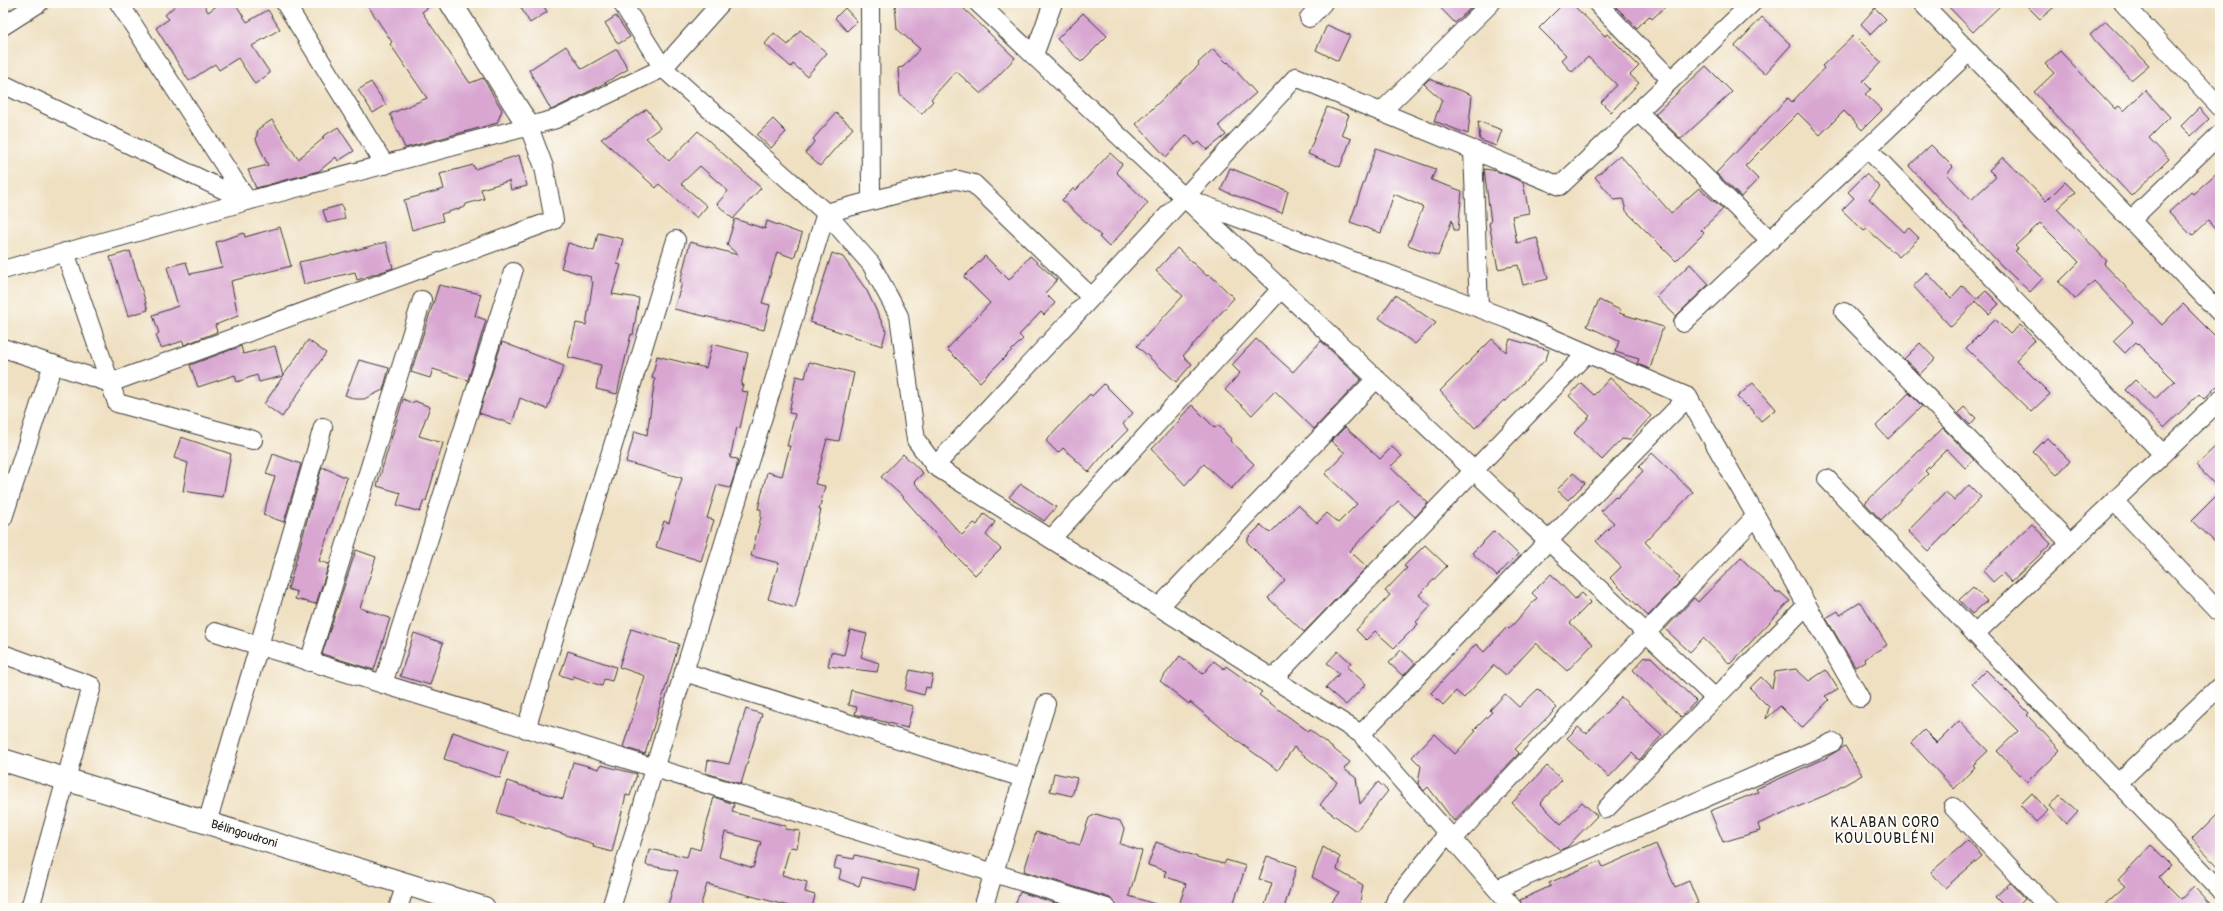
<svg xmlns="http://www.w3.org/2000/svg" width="2223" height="911" font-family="Pangolin,sans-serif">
<rect width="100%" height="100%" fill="#fdfcf7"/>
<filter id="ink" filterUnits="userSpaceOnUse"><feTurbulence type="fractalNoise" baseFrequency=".025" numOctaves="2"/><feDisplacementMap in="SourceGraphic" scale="8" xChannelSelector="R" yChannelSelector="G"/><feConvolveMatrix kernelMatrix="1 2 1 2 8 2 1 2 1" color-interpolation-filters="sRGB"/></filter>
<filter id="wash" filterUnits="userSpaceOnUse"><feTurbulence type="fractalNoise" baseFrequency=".012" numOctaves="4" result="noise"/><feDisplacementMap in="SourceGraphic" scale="16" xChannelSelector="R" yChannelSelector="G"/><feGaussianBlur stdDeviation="0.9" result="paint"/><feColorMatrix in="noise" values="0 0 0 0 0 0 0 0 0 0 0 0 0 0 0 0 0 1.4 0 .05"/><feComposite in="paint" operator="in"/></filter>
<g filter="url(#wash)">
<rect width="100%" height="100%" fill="#efe0c2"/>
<g id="blocks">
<g fill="#d8a6d1" fill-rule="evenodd">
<polygon points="178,3 203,3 208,12 221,3 235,3 247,22 268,10 280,29 252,46 270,73 255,84 238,58 219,70 215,64 189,81 156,28 169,19 165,15"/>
<polygon points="366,3 434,3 422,12 470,83 483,78 502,110 497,123 405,148 390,114 427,98 390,44 392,42"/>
<polygon points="518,3 542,3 547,12 530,23"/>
<polygon points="904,3 958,3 1015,58 981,94 956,71 931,99 933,101 922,114 900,95 898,68 903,67 920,49 897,29 895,4"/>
<polygon points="1436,3 1476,3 1455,23"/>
<polygon points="1564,3 1571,3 1605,36 1607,34 1639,66 1630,75 1639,83 1611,112 1601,102 1617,85 1588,57 1572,72 1561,60 1566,55 1539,28"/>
<polygon points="1612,3 1669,3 1652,19 1649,16 1637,28"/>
<polygon points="1945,3 2003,3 1973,32"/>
<polygon points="2024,3 2059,3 2040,19"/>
<polygon points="845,8 857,21 847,31 835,18"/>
<polygon points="1875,8 1886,19 1871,34 1861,24"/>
<polygon points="1083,13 1107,36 1081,62 1057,39"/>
<polygon points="616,16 630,37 618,44 605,23"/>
<polygon points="1762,17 1791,45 1765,74 1735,46"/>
<polygon points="2106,21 2149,65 2131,80 2090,35"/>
<polygon points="1327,25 1350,35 1338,61 1316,50"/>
<polygon points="800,30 827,53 807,76 793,64 791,67 765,44 774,33 788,45"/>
<polygon points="1854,35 1881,62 1863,81 1871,89 1865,94 1882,110 1862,130 1844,111 1820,135 1798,113 1745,166 1758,179 1741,197 1716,173 1788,98 1792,102 1824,68 1822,66"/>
<polygon points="566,46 582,69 617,49 628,69 598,87 551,110 529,70"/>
<polygon points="1213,49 1227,63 1228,62 1256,93 1219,125 1226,135 1207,150 1199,142 1195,145 1187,135 1166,157 1136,124 1199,65 1198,63"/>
<polygon points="2060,51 2115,109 2119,106 2124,111 2145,90 2170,117 2149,138 2169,159 2131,196 2034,92 2054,73 2045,64"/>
<polygon points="1706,66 1732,92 1681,139 1655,114"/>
<polygon points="1429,79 1472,95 1468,134 1434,121 1442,100 1424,84"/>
<polygon points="371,82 386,105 373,113 358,90"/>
<polygon points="1327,107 1349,115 1341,135 1351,139 1340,167 1308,154"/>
<polygon points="2199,108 2209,119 2191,136 2181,126"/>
<polygon points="647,109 660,128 646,138 669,161 698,131 761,188 733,219 717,204 728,191 700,166 681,184 707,206 697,218 659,184 656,188 601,139"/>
<polygon points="836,113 853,128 820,166 805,153 815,141 813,139"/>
<polygon points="773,119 786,132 771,148 757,135"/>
<polygon points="272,120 298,159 324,138 322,137 338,127 354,151 338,161 336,157 319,171 256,188 248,170 268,165 256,140 258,129"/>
<polygon points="1478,121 1502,130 1496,146 1480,140"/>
<polygon points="1931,145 1953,167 1947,174 1971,200 1996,177 1989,170 2003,157 2046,201 2065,182 2075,192 2057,209 2107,261 2104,264 2162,325 2183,304 2220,341 2220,383 2204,399 2199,394 2164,428 2125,390 2135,380 2155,399 2175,381 2136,342 2125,353 2113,341 2133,322 2094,281 2075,299 2059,282 2079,262 2040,223 2015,246 2018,249 2015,251 2043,278 2030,292 2001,265 1909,166"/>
<polygon points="1376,148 1436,169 1431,180 1462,191 1458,230 1454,230 1452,220 1438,256 1408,245 1423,207 1394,194 1381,233 1350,222"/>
<polygon points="1110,153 1122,164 1116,172 1148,203 1109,247 1099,237 1101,236 1062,200 1074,188 1076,190"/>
<polygon points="519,155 527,186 511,190 509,181 481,189 484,199 466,204 465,207 441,214 443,221 412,230 404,200 444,189 440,174 473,165 475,169"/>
<polygon points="1620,155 1671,213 1699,188 1723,209 1701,230 1704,233 1676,261 1626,211 1623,199 1615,200 1595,177"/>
<polygon points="1230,168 1288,191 1282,213 1221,190"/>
<polygon points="1484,169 1497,171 1523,182 1529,213 1512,216 1517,243 1537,238 1548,279 1523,285 1518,265 1498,269 1489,223 1491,222"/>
<polygon points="2220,170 2220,235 2208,221 2192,236 2169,212 2191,192 2193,194"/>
<polygon points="1866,174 1880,187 1869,199 1904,232 1909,228 1919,238 1899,257 1867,229 1864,231 1842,210 1854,198 1848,192"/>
<polygon points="342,205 345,219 327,223 323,210"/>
<polygon points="735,219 765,229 767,221 802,234 794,258 777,252 762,303 770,305 764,330 674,309 682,283 680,282 690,242 738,255 727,245"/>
<polygon points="280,227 291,266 231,281 238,316 215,325 217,332 184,345 183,341 161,348 156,335 159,333 153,315 178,306 167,267 186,262 190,274 222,267 216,242 244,233 245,237"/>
<polygon points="598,233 623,239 617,264 621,265 612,294 639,298 633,335 631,334 617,394 596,389 601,365 568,357 576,323 586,325 593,282 590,281 591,277 561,268 568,243 594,251"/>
<polygon points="386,242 393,268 357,280 355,272 304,284 299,262 332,255 333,256"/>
<polygon points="1177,248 1207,276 1209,274 1234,298 1183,356 1192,364 1176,382 1137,346 1183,296 1156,271"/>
<polygon points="130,251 148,310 128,316 110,257"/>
<polygon points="832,253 843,257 867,291 886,331 882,346 810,322"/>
<polygon points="985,256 1009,280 1030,256 1057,280 1045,293 1055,303 1044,315 1041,312 1019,335 1023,339 980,382 947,349 990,303 964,277"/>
<polygon points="1690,264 1709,284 1676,316 1656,297"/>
<polygon points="1927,273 1951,298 1962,286 1977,299 1986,291 1999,304 1989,314 1976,301 1951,327 1913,286"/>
<polygon points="439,285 481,294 475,316 486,320 468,380 433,369 430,378 411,372"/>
<polygon points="1395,295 1436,323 1415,344 1379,318"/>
<polygon points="1599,300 1620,310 1619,313 1663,327 1650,369 1637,364 1639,359 1615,352 1619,341 1587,326"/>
<polygon points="1995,319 2010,334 2020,325 2035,340 2016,360 2050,394 2031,412 1966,348"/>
<polygon points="1256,339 1293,372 1321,341 1361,379 1314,429 1275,391 1252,415 1225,390 1240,373 1232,365"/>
<polygon points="1492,339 1506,352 1510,339 1549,350 1546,359 1505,402 1504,400 1475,428 1440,391"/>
<polygon points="308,340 326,353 282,417 264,404"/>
<polygon points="502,342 564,366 547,409 520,398 512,424 479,413"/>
<polygon points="1920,343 1935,359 1920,374 1904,359"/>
<polygon points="712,344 748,353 741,385 743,385 741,391 748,392 740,428 737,427 730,458 738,459 736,470 730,488 717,485 707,518 714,520 701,561 656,547 664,521 669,523 682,478 626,462 635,431 647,435 655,379 652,378 657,356 706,368"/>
<polygon points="241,346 243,354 275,346 283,376 259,382 257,375 237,382 235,375 198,387 190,365"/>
<polygon points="359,360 389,368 383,390 364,399 355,399 345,395"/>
<polygon points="809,362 854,373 839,441 827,439 815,484 825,486 819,510 821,510 795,608 768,599 779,563 751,556 761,517 761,509 758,509 767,472 782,476 790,446 787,446 795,414 789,413 796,376 805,378"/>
<polygon points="1610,378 1651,416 1629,440 1622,439 1602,460 1574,433 1590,416 1569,396 1581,383 1594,395"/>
<polygon points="1753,383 1776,409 1761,421 1748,406 1747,407 1737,397"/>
<polygon points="1104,384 1133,413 1123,424 1128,430 1104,454 1089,472 1063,448 1058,453 1046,441 1090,394 1092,396"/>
<polygon points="1909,393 1922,406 1888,439 1876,426"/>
<polygon points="403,399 412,403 415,401 430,407 419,436 443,443 426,501 424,500 420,512 397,505 401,493 377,486"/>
<polygon points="1192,405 1215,428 1218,425 1231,439 1230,441 1254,464 1231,489 1204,464 1185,485 1152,449 1181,419 1180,418"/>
<polygon points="1964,407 1976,418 1970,425 1958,413"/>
<polygon points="1345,427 1380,459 1392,447 1402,456 1390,467 1428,503 1415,517 1398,501 1350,551 1367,567 1304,632 1268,598 1285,580 1248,543 1248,538 1261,525 1270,533 1298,505 1317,523 1327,513 1338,523 1357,504 1325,474 1345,453 1331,441"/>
<polygon points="1943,428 1974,460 1965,468 1947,449 1925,471 1928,474 1881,520 1865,503"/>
<polygon points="181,437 231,454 223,497 183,491 188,463 174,458"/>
<polygon points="2047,438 2070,461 2057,475 2033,452"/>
<polygon points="2220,442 2220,490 2196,465"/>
<polygon points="1652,453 1693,492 1645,542 1680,578 1677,581 1679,583 1648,616 1610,578 1621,567 1596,541 1614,523 1601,511 1615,496 1617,498 1643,471 1639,467"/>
<polygon points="273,454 301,464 284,522 263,515 275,477 266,474"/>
<polygon points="903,454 923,473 914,482 962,535 974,523 977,525 984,514 995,522 986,535 1001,549 975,575 946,546 901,495 881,477"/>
<polygon points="322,467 347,478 319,561 329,564 316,604 295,599 297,592 288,589"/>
<polygon points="1573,473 1585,483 1568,500 1557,490"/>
<polygon points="1021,484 1056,507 1044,521 1009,497"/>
<polygon points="1969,485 1981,497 1929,551 1908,531 1946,492 1954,501"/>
<polygon points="2220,492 2220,547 2192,520"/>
<polygon points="2032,524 2051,544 2011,582 2003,573 1993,582 1983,571"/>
<polygon points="1494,531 1518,554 1497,576 1472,553"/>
<polygon points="1425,545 1447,566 1419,595 1431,606 1416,622 1418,624 1394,648 1375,631 1366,640 1356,630 1390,595 1385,591 1407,568 1404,566"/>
<polygon points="356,550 376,557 360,608 390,618 374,670 322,654"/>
<polygon points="1741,558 1776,592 1780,592 1790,601 1730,664 1703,638 1690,652 1665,629 1694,598 1698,602"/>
<polygon points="1551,574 1575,599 1582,593 1591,602 1570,623 1593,644 1567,671 1536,643 1506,675 1494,665 1464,698 1456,691 1443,705 1431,693 1476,644 1484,652 1507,627 1509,629 1537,598 1532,593"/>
<polygon points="1973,587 1987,601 1972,614 1959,600"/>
<polygon points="1861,602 1887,645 1864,659 1865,661 1855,667 1826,618 1838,611 1840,615"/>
<polygon points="631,629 679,644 645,754 623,747 645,676 619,667"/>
<polygon points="850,630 867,634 861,657 879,663 877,672 828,666 831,652 844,655"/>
<polygon points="414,633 443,643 430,685 400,676"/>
<polygon points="1401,650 1415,663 1403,676 1389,663"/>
<polygon points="568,651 616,667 612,681 604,679 602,686 573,676 572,679 560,675"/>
<polygon points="1338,651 1351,663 1347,667 1366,684 1346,705 1326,688 1339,674 1327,663"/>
<polygon points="1180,656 1203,674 1214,661 1224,669 1226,666 1262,692 1259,695 1308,731 1310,730 1350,762 1344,769 1356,778 1360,804 1378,782 1388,791 1356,831 1320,805 1337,782 1294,747 1278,770 1240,743 1190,702 1189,704 1160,681"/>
<polygon points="1645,657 1651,657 1696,701 1681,717 1633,670"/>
<polygon points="1796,669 1809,681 1826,670 1838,689 1825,696 1829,700 1802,728 1780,706 1766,719 1769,707 1750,688 1761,677 1772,688 1775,672"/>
<polygon points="910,670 933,675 930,688 926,687 924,695 905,690"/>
<polygon points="1986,670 2029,713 2027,715 2060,750 2027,782 1997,751 2018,731 1972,684"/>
<polygon points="1538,689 1557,708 1515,749 1519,753 1454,821 1428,787 1424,791 1418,783 1421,766 1412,757 1434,734 1455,754 1476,731 1474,730 1492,712 1490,710 1505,694 1519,707"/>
<polygon points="851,690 913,706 907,728 855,714 857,707 848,705"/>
<polygon points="1621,697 1662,735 1639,760 1632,753 1609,777 1567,738 1578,727 1586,734"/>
<polygon points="746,709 762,714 741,784 706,773 708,760 729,764"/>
<polygon points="1959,721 1988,751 1973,765 1975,767 1954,789 1911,743 1924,730 1937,743"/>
<polygon points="453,732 508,751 500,778 444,759"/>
<polygon points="1845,746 1862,775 1828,794 1758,824 1760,831 1723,842 1710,811 1758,792 1756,789 1824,759"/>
<polygon points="573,762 599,769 601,765 637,774 630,796 626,795 612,852 593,847 594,844 497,813 507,781 563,799"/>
<polygon points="1547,766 1562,780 1540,803 1561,824 1582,802 1597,816 1567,847 1560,850 1512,803"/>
<polygon points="1054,773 1077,778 1072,796 1050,791"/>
<polygon points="2032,793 2048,811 2036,822 2020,805"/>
<polygon points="2060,795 2078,812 2067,824 2050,806"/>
<path d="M714 797 734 804 732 812 786 826 785 829 800 831 797 848 790 847 782 875 807 882 805 892 815 895 812 908H796L707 884 700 908H678L668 905 678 871 646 865 649 849 687 857 690 847 700 850ZM725 832 761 842 753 868 719 857Z"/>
<polygon points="2220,811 2220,868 2192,839"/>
<polygon points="1096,814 1120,821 1124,829 1120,844 1142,851 1129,896 1158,905 1158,908 1125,908 1117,906 1110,898 1024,871 1036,832 1080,845 1089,818"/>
<polygon points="1968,840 1982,856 1945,888 1931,872"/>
<polygon points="1156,842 1200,858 1224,864 1226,860 1246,866 1232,908 1178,908 1186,884 1164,876 1166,871 1148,865"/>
<polygon points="1656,844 1675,887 1689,881 1698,903 1687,908 1523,908 1520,900 1551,886 1549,883 1600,861 1603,867"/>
<polygon points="2151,845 2171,865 2159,877 2181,899 2194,887 2214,908 2101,908 2125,886 2118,880"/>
<polygon points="1323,847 1340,857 1337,870 1363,885 1359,908 1328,908 1339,892 1312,877"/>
<polygon points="855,855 919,870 915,890 862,877 859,886 839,879 841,870 834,868 837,856 854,859"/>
<polygon points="1267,856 1297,866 1284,908 1264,908 1272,883 1259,879"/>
<polygon points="2010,883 2025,899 2016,908 2006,908 1995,897"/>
<polygon points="1020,892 1071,908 1014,908"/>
</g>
</g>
</g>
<g filter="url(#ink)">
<use href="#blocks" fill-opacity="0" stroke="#3c3935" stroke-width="1"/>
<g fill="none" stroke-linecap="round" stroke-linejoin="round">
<defs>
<g id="street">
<polyline points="119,3 247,200"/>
<polyline points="285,3 385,165"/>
<polyline points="622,3 663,68 826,213 871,264 899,316 916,440 935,466 1361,734 1513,908"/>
<polyline points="870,3 871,201"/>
<polyline points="978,3 1715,698"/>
<polyline points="1597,3 1671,80"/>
<polyline points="1922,3 2220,313"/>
<polyline points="2123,3 2220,107"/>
<polyline points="1309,18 1323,3"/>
<polyline points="3,26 39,3"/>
<polyline points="1034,55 1053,3"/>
<polyline points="3,84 247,201"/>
<polyline points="1381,112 1491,3"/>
<polyline points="1638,112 1770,240"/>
<polyline points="1867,148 2163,454"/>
<polyline points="1473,150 1479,308"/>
<polyline points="1193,201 1508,319 1688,397 1860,698"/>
<polyline points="826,213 946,181 958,180 974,184 1091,297"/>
<polyline points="2131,220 2220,134"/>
<polyline points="65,252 117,403 253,440"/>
<polyline points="3,270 247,201 556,119 663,68 721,3"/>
<polyline points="1844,312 2070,543"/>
<polyline points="1683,323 1969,52"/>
<polyline points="3,348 110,383 554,220 544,167 529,127"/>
<polyline points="935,466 1296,77 1560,186 1752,3"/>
<polyline points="1827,479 2220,890"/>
<polyline points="2114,501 2220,613"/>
<polyline points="3,518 53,364"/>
<polyline points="1051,539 1281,289"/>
<polyline points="1159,607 1376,379"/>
<polyline points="215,632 1107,908"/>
<polyline points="1975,634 2220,400"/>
<polyline points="3,654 92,686 30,908"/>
<polyline points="309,662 422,300"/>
<polyline points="684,672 1023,778"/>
<polyline points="1273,679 1587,353"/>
<polyline points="383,684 513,272"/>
<polyline points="526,729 676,240"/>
<polyline points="1361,734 1688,397"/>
<polyline points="2118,783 2220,686"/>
<polyline points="1953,807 2048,908"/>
<polyline points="1606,809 1807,605"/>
<polyline points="207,823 323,427"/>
<polyline points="1453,839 1756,516"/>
<polyline points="1497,889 1833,742"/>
<polyline points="398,908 406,884"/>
<polyline points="611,908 826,213"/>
<polyline points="983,908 1046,704"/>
<polyline points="1393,908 1397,897 1448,833"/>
</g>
<g id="secondary">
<polyline points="451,3 529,127"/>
<polyline points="3,760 484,908"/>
</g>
</defs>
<use href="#street" stroke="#3c3935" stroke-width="20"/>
<use href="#secondary" stroke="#3c3935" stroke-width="24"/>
<use href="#street" stroke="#fff" stroke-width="18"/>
<use href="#secondary" stroke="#fff" stroke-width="22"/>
</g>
</g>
<g text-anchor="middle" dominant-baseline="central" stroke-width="4" stroke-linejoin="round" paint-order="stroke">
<g font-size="12" fill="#1c1c1c" stroke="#fdfcf7">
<text transform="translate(244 834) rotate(17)">Bélingoudroni</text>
</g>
<g font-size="14" letter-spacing="1" fill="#1c1c1c" stroke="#fdfcf7">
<text x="1885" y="822">KALABAN CORO<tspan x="1885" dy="16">KOULOUBLÉNI</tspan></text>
</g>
</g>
<rect width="2223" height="911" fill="none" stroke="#fdfcf7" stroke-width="16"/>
</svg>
